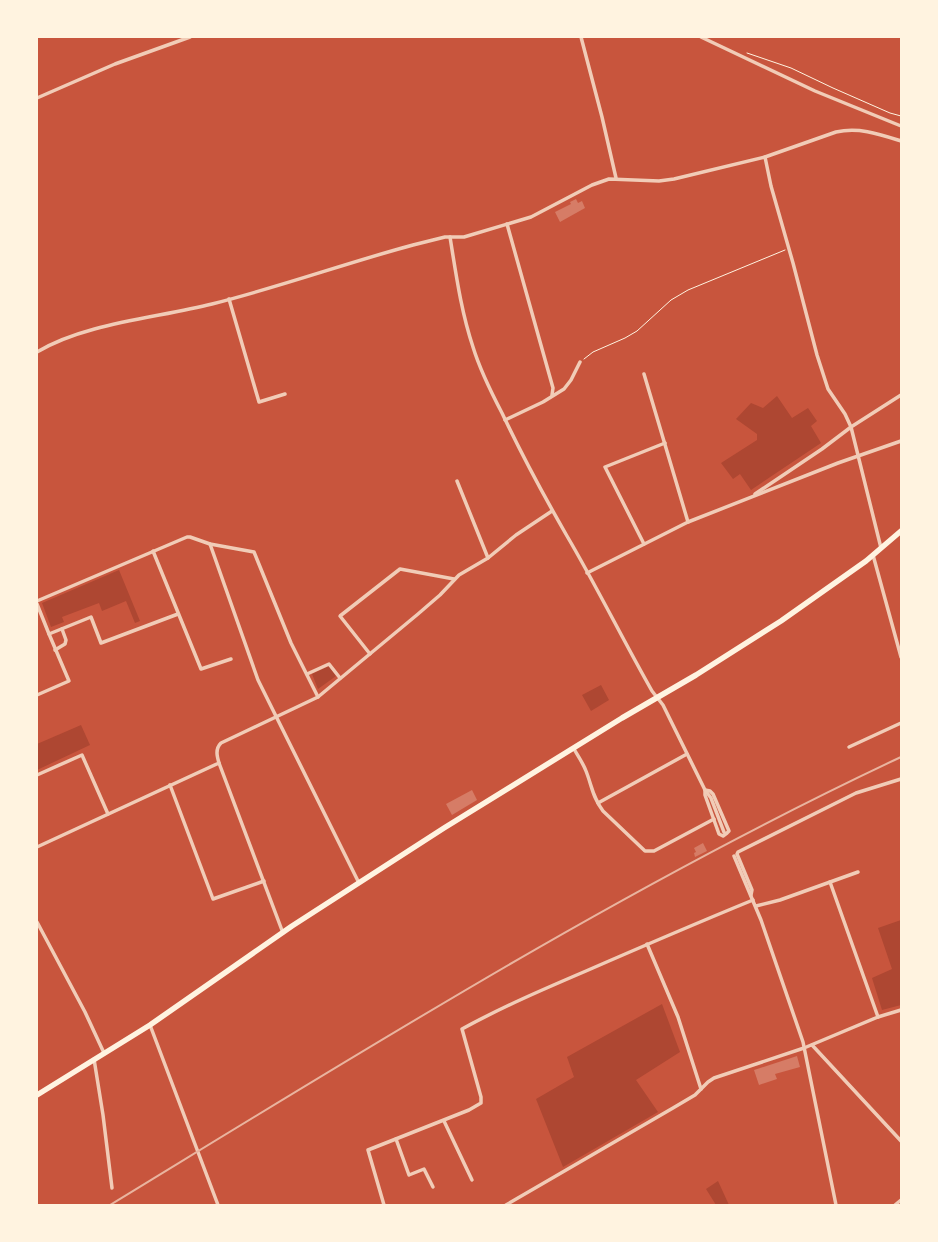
<svg xmlns="http://www.w3.org/2000/svg" width="938" height="1242" font-family="'DejaVu Sans',sans-serif">
<rect width="100%" height="100%" fill="#c8553d"/>
<g fill="#ae4732">
<polygon points="777,396 792,418 808,408 817,421 811,426 821,443 751,490 740,474 733,479 721,463 757,440 757,434 736,419 751,403 763,408"/>
<polygon points="119,570 140,621 135,623 126,601 102,611 99,603 62,617 64,622 51,627 42,603"/>
<polygon points="329,666 336,676 318,689 312,674"/>
<polygon points="601,685 609,700 591,711 582,695"/>
<polygon points="81,725 90,745 37,770 37,744"/>
<polygon points="901,920 901,1005 882,1010 872,978 892,969 878,928"/>
<polygon points="662,1004 680,1052 636,1080 658,1112 563,1167 536,1099 574,1077 567,1057"/>
<polygon points="718,1181 729,1205 716,1205 706,1189"/>
</g>
<g fill="#d67c66">
<polygon points="576,199 578,203 582,201 585,208 560,222 555,212 571,204 570,202"/>
<polygon points="472,790 477,800 452,815 446,804"/>
<polygon points="703,843 707,851 695,857 694,853 696,852 694,848"/>
<polygon points="797,1056 800,1067 775,1074 777,1079 759,1085 754,1070"/>
</g>
<g fill="none" stroke-linecap="round" stroke-linejoin="round">
<g stroke="#fff3e0" stroke-width="1">
<polyline points="747,53 791,68 833,88 890,113 901,116"/>
<polyline points="584,359 593,352 625,338 637,331 671,300 688,290 785,250"/>
</g>
<g stroke="#f1ccb7" stroke-width="3.5">
<polyline points="581,37 602,117 616,178"/>
<polyline points="701,37 815,91 901,126"/>
<polyline points="37,98 115,64 190,37"/>
<polyline points="765,157 771,186 793,263 817,355 828,389 845,414 851,427 881,548"/>
<polyline points="507,224 553,388 552,395"/>
<path d="M450 237C456 274 461 311 473 347 480 370 491 392 502 413 522 455 544 496 567 536 597 587 623 640 652 691L663 705 705 790 711 798 724 832"/>
<polyline points="229,299 259,402 285,394"/>
<path d="M37 352C85 323 157 318 212 304 280 287 346 263 413 245L445 237H464L531 217 592 185 609 179 659 181 674 179 765 157 836 132C859 127 879 134 901 141"/>
<polyline points="644,374 688,522"/>
<polyline points="505,420 543,402 564,389 571,380 580,362"/>
<polyline points="457,481 488,558"/>
<polyline points="755,494 822,449 851,427 901,395"/>
<polyline points="210,544 258,680 359,883"/>
<polyline points="644,544 605,467 665,443"/>
<polyline points="153,551 201,669 231,659"/>
<polyline points="873,555 901,657"/>
<polyline points="587,573 688,522 838,463 901,441"/>
<polyline points="37,601 187,537 190,537 210,544 254,552 291,643 318,697"/>
<polyline points="37,604 49,634 91,617 101,643 178,614"/>
<polyline points="55,650 65,644 66,640 62,629"/>
<polyline points="370,654 340,616 400,569 454,579"/>
<polyline points="307,674 329,664 340,678"/>
<polyline points="37,695 69,681 49,634"/>
<polyline points="849,747 901,723"/>
<path d="M574 749C578 756 583 763 586 771 592 786 592 796 603 811L645 851H654L714 819"/>
<polyline points="219,763 283,933"/>
<polyline points="37,775 82,755 108,814"/>
<polyline points="170,785 213,899 264,881"/>
<polygon points="705,790 710,791 713,794 729,831 727,833 723,836 719,834 705,795"/>
<polyline points="598,803 687,754"/>
<path d="M37 847 219 763C217 756 215 749 221 743L318 697 418 614 440 595 459 575 488 558 516 535 552 511"/>
<polyline points="734,856 761,920 803,1042 836,1205"/>
<polyline points="830,882 878,1017"/>
<polyline points="751,895 752,890 737,854 738,852 856,793 901,779"/>
<polyline points="756,906 780,900 858,872"/>
<polyline points="37,922 85,1012 104,1053"/>
<polyline points="647,944 678,1017 701,1089"/>
<polyline points="150,1025 218,1205"/>
<polyline points="812,1045 901,1141"/>
<polyline points="94,1059 103,1115 112,1188"/>
<polyline points="444,1121 472,1180"/>
<polyline points="396,1139 409,1175 424,1169 433,1187"/>
<path d="M384 1205 368 1150 469 1110 481 1103V1097L462 1029C502 1007 544 989 586 971 641 947 697 923 753 900"/>
<polyline points="506,1205 673,1108 695,1095 708,1082 714,1078 804,1048 878,1017 901,1010"/>
<polyline points="895,1205 901,1200"/>
</g>
<polyline stroke="#fff3e0" stroke-width="5.5" points="37,1095 150,1025 292,926 444,828 622,718 696,675 781,621 866,561 901,531"/>
<path stroke="#e9b49f" stroke-width="2" d="M110 1205C369 1047 626 886 901 757"/>
</g>
<rect width="938" height="1242" fill="none" stroke="#fff3e0" stroke-width="76"/>
</svg>
